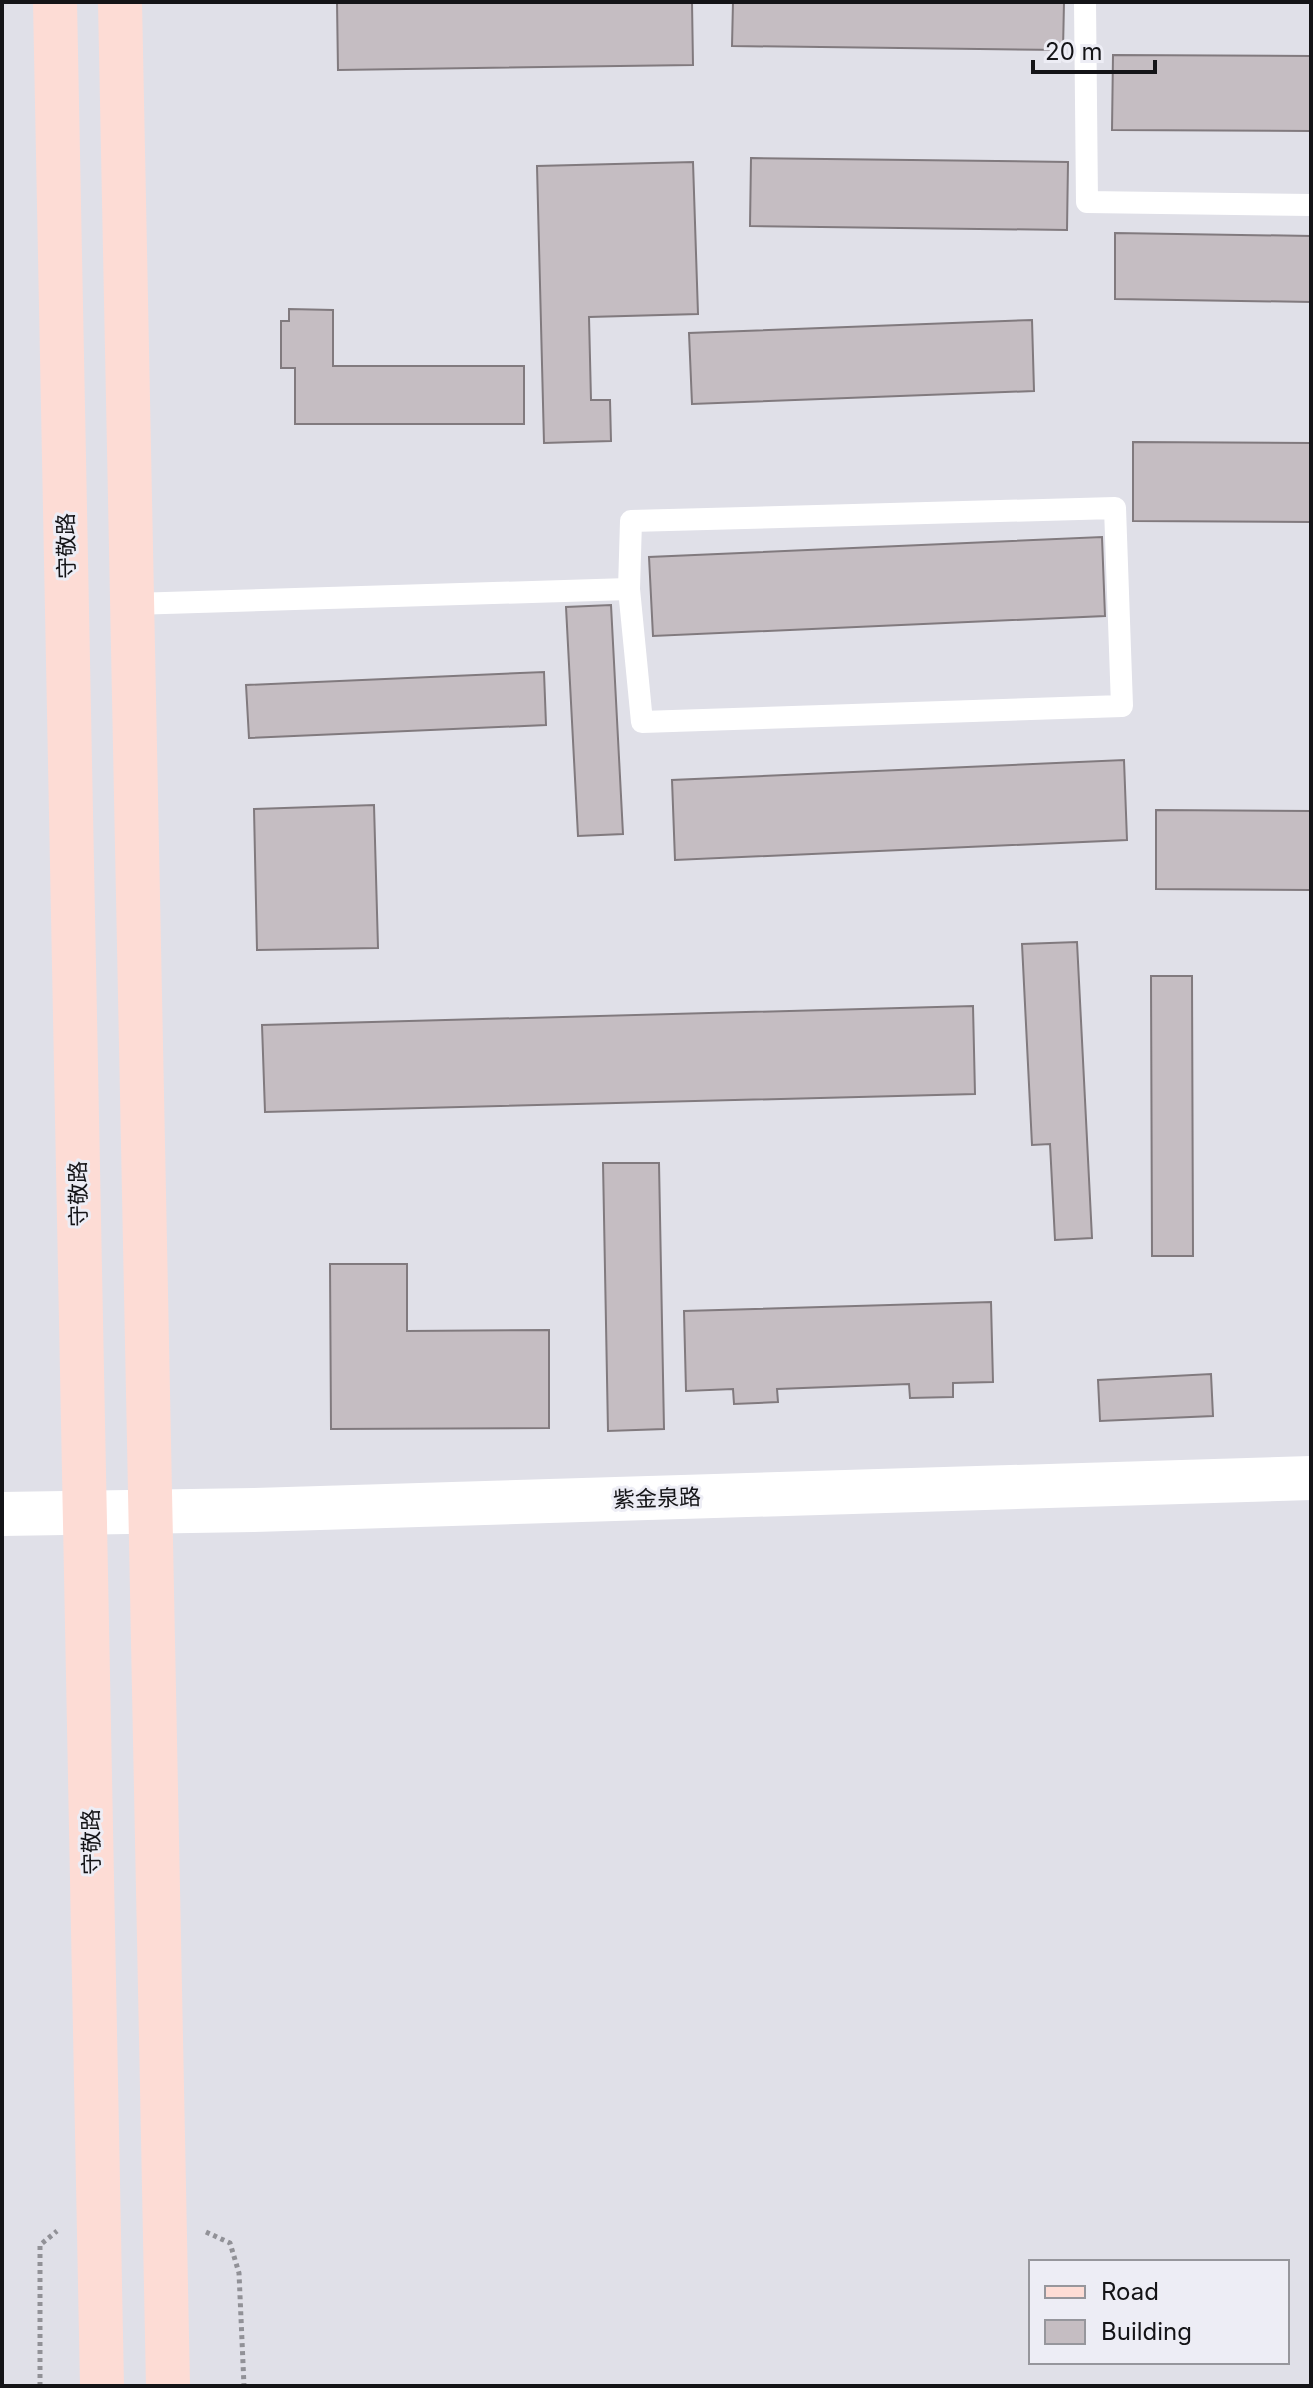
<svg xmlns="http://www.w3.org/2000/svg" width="1313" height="2388" font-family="Inter,'Noto Sans SC',sans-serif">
<rect width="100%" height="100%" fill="#e0e0e8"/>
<g fill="#c5bdc2" stroke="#817a7e" stroke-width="2">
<polygon points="337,2 692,2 693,65 338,70"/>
<polygon points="733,2 1064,2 1063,50 732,46"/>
<polygon points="1113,55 1311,56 1311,131 1112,130"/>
<polygon points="751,158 1068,162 1067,230 750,226"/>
<polygon points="693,162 698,314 589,317 591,400 610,400 611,441 544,443 537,166"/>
<polygon points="1115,233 1311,236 1311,302 1115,299"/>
<polygon points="289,309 333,310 333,366 524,366 524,424 295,424 295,368 281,368 281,321 289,321"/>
<polygon points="1032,320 1034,391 692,404 689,333"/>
<polygon points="1133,442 1311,443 1311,522 1133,521"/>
<polygon points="1102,537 1105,616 653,636 649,557"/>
<polygon points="611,605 623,834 578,836 566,607"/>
<polygon points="544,672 546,725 249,738 246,685"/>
<polygon points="1124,760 1127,840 675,860 672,780"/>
<polygon points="374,805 378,948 257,950 254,809"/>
<polygon points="1156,810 1311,811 1311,890 1156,889"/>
<polygon points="1077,942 1092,1238 1055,1240 1050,1144 1032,1145 1022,944"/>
<polygon points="1151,976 1192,976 1193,1256 1152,1256"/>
<polygon points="973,1006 975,1094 265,1112 262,1025"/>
<polygon points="603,1163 659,1163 664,1429 608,1431"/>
<polygon points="330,1264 407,1264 407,1331 549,1330 549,1428 331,1429"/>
<polygon points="991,1302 993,1382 953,1383 953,1397 910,1398 909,1384 777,1389 778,1402 734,1404 733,1389 686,1391 684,1311"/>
<polygon points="1211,1374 1213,1416 1100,1421 1098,1380"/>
</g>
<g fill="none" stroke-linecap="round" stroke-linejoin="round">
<g stroke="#919197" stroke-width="5" stroke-dasharray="4 4" stroke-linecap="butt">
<polyline points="206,2232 230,2243 239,2273 244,2386"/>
<polyline points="40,2386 40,2245 57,2231"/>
</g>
<g stroke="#fff" stroke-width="22">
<polyline points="1085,2 1087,202 1311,205"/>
<polygon points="1115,508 1122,706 642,722 629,589 631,521"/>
<polyline points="132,604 629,589"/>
</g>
<polyline stroke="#fff" stroke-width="44" points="2,1514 254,1510 1311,1478"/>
<g stroke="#fddcd5" stroke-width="44">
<polyline points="55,2 102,2386"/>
<polyline points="120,2 168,2386"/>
</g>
</g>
<g text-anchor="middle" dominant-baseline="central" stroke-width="6" stroke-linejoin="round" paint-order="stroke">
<g font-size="22" fill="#141417" stroke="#ededf5">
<text transform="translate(66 546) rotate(-91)">守敬路</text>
<text transform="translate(78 1194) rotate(-91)">守敬路</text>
<text transform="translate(657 1498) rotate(-2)">紫金泉路</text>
<text transform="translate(91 1842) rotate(-91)">守敬路</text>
</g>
</g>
<rect width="1313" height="2388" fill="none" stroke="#141417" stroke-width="8"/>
<rect x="1029" y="2260" width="260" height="104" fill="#ededf5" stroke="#96969c" stroke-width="2"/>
<rect x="1045" y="2286" width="40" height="12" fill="#fddcd5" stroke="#96969c" stroke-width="2"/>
<text x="1101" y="2300" font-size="24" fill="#141417">Road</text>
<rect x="1045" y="2320" width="40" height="24" fill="#c5bdc2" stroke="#96969c" stroke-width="2"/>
<text x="1101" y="2340" font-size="24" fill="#141417">Building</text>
<path d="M1033 60v12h122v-12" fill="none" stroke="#141417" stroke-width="4"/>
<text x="1045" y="60" font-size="24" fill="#141417" stroke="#ededf5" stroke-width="6" paint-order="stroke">20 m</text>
</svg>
